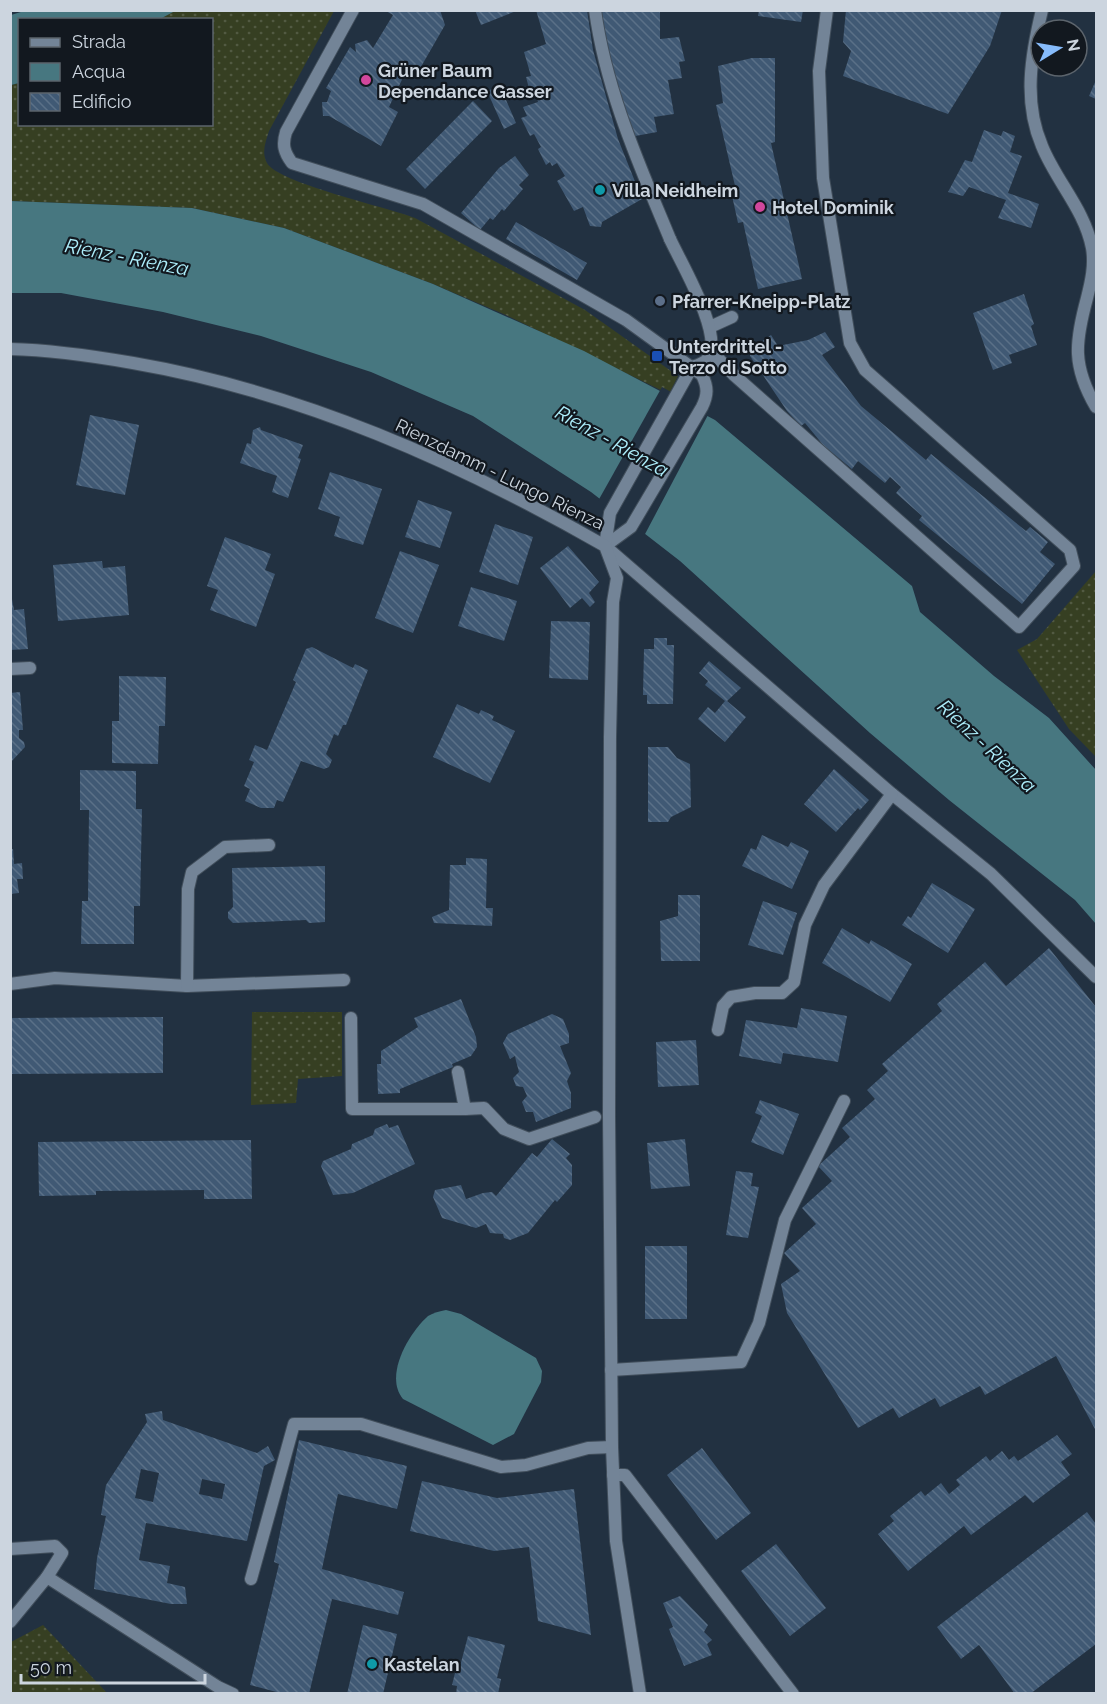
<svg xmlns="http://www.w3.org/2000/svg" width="1107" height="1704" font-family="Raleway,sans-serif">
<defs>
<pattern id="grass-dots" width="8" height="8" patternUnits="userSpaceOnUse" patternTransform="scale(1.5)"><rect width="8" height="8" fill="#363f22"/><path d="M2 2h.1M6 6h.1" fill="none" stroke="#525a42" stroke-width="1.8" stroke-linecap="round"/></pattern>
<pattern id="building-back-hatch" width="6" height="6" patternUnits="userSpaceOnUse" patternTransform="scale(1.5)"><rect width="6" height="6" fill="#405974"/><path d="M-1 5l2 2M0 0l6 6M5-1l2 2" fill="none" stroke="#5a7087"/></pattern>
</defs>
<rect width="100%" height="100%" fill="#223141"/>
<g fill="url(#grass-dots)">
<path d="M175 10 334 11 269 131C266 141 261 152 267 163 278 183 387 207 415 218L585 310 678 376 669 394 506 315 433 284 284 228 192 208 11 201V85L19 83 20 124H212V20L160 19Z"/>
<polygon points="1096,571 1096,757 1069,729 1017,650 1037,639"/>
<polygon points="252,1012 342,1012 342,1076 298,1079 296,1103 251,1105"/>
<polygon points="43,1625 107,1693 11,1693 11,1642"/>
</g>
<g fill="#477780">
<polygon points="24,11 24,10 175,11 160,19 20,20 19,83 11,85 11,15"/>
<polygon points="10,201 192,208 284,228 433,284 584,351 715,420 912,586 920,612 994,676 1049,718 1096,770 1096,924 1075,900 949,800 870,733 680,561 591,492 473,416 371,372 261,336 163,312 61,293 11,293"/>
<path d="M446 1310 461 1314 536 1358 542 1371 541 1382 514 1434 493 1445 403 1399C384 1376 408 1334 428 1316 433 1313 440 1311 446 1310Z"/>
</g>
<polygon fill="#223141" points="662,387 709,413 644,536 598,501"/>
<g fill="url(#building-back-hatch)" fill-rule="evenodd">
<polygon points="384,10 440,10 445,25 418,72 408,67 389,107 398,112 381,146 329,116 323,116 322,102 327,102 331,91 326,88 350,47 356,52 355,44 367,40 373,48 393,15"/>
<polygon points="475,10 516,10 516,11 481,25"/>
<polygon points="536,10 587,10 593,50 618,139 642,199 602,222 601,227 590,226 583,207 574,211 557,181 565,176 557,163 552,166 550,162 546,165 538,149 541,147 534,134 530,136 521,118 527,116 523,107 538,102 536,95 531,96 526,77 531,76 524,52 546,44"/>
<polygon points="598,10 660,10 660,39 679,37 685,61 679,62 682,78 668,80 674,114 654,117 657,132 630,137"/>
<polygon points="759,10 803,10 801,22 758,16"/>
<polygon points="846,10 1002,10 990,46 948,114 843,76 851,51 843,42"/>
<polygon points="752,58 775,58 775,142 771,143 802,279 758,289 743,222 738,223 731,191 736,190 716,105 723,103 718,66"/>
<polygon points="1096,80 1096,99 1089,96"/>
<polygon points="500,86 516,123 504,129 487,91"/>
<polygon points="473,101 492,121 425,189 406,169"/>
<polygon points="984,130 1001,136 1003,131 1015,136 1010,152 1022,156 1008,193 1039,204 1031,228 998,218 1006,200 969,187 963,196 948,192 965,160 972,162"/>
<polygon points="515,156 529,175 519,185 523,189 504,211 502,209 493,220 490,218 480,230 461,213 499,168"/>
<polygon points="516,222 587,263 577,280 506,239"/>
<polygon points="1024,294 1034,324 1031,326 1037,345 1009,355 1012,363 993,370 973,313"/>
<polygon points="825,332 835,347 822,355 861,406 926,460 931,454 1026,531 1030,527 1048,542 1040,552 1055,564 1022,604 919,520 922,516 896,493 901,487 890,477 885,483 858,461 852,469 824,446 805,423 801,426 787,411 750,356 750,352 757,345 771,335 778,346 808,340"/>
<polygon points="90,415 139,425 125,495 76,485"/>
<polygon points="260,427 261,430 303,445 298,458 301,459 288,498 272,492 277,476 240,463 247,443 251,444 253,430"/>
<polygon points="330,472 382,489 363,545 334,536 340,517 318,509"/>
<polygon points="418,500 452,512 440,548 405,537"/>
<polygon points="495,524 533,537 518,585 479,572"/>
<polygon points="225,537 271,554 265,570 275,574 256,627 210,610 218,590 207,586"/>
<polygon points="568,546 599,582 589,593 595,602 590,607 582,598 570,608 540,568"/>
<polygon points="400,551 439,565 413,633 375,618"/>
<polygon points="102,561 103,568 125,566 129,615 58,621 53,565"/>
<polygon points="471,587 517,601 504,641 458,626"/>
<polygon points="10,588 14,610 24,609 28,649 10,650"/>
<polygon points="551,621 590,622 588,680 549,678"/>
<polygon points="654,638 667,638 667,645 674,645 673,704 647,704 647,695 643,695 644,649 654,649"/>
<polygon points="312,647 353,668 355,664 368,670 346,725 343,725 338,736 334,734 326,754 332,760 329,767 324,769 301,761 283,802 277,800 274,808 261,808 245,801 250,789 244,786 254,762 249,760 255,745 267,750 296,682 293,680 306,649"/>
<polygon points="709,661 741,688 727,701 746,717 725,742 698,719 708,707 715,713 725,701 705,685 708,681 699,673"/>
<polygon points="119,676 166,677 165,726 159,726 158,764 112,763 112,721 119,721"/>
<polygon points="20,692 23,730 19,730 19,738 24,742 25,747 10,763 10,693"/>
<polygon points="457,704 479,714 481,710 494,716 492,720 515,731 490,783 433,757"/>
<polygon points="648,747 668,747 677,758 690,764 691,807 671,817 668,822 648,822"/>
<polygon points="834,769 869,800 860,810 858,808 836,832 804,804"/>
<polygon points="80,770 136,771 136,809 142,809 140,906 134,906 134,944 81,944 82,901 88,901 89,810 80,810"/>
<polygon points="762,835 788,847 791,842 809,851 792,889 742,866 751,848 756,850"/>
<polygon points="13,849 14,864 22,863 23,879 17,879 19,893 10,894 10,850"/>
<polygon points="466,858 487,859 486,908 493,908 492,926 434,923 432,917 449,910 450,865 466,865"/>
<polygon points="325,866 325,922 309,923 306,920 233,923 228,918 228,912 233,907 232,868"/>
<polygon points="932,883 975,909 948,953 902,925 908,916 911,918"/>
<polygon points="678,895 700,895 700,961 661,961 660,921 678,916"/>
<polygon points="763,901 797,913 783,955 748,945"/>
<polygon points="842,928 869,944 871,940 912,964 890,1002 822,963"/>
<polygon points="1049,948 1096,1007 1096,1431 1056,1356 985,1395 980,1386 940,1407 935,1398 899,1418 893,1408 858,1428 787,1313 781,1284 800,1271 784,1253 816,1224 802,1208 832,1181 818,1166 850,1137 842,1128 875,1099 867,1090 888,1071 882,1064 942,1011 937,1004 985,962 1006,986"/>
<polygon points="461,999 476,1037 477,1047 471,1056 452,1064 453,1067 400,1089 400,1093 378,1094 377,1064 381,1064 381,1051 418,1027 414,1018"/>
<polygon points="801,1008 847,1016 838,1062 783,1053 781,1064 739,1056 746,1020 797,1028"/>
<polygon points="552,1014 563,1019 569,1034 569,1043 560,1046 571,1073 567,1081 571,1093 571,1108 536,1122 533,1112 526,1112 522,1102 527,1096 523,1087 516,1086 513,1078 519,1072 516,1061 515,1056 510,1059 503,1043 508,1034"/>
<polygon points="163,1017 163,1073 10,1074 10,1018"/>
<polygon points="696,1040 699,1085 658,1087 656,1042"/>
<polygon points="760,1100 799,1114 783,1155 751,1142 762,1116 755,1113"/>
<polygon points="387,1124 389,1128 398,1125 415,1164 353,1193 333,1195 321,1166 323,1161 351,1149 352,1144 373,1135 375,1129"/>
<polygon points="552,1139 570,1154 566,1158 572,1165 572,1185 557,1202 555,1200 528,1233 510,1240 504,1238 503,1234 490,1233 486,1224 476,1228 442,1218 433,1197 435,1190 461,1185 466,1199 483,1193 492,1192 496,1196 532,1153 537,1157"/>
<polygon points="685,1139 690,1186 651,1189 647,1143"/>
<polygon points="251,1140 252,1199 204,1199 204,1190 96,1191 96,1195 39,1196 38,1142"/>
<polygon points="736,1171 753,1173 751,1186 759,1187 748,1238 726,1235"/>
<rect x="645" y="1246" width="42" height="73"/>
<path d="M162 1411 163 1420 257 1453 268 1446 275 1460 264 1466 247 1541 146 1523 139 1560 170 1566 167 1583 185 1587 187 1604H171L94 1589 97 1558 106 1516 101 1515 106 1485 147 1422 145 1414ZM141 1469 159 1473 153 1502 135 1498ZM202 1479 225 1484 222 1499 199 1494Z"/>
<polygon points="1057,1435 1072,1454 1061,1462 1070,1475 1033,1503 1025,1495 971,1535 964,1526 908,1571 878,1534 894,1521 890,1516 921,1491 925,1496 941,1483 949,1494 960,1485 956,1480 986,1456 990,1461 1002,1451 1009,1460 1014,1456 1018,1461"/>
<polygon points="299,1440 407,1466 397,1509 338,1494 322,1569 404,1592 398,1615 332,1599 309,1694 284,1694 250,1685 279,1564 274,1562"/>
<polygon points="702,1448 751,1513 716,1540 667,1475"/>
<polygon points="422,1481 497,1498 574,1489 591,1635 538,1621 529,1547 494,1551 410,1531"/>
<polygon points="1087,1512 1096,1524 1096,1644 1030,1694 1015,1694 979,1645 961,1659 937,1627"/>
<polygon points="776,1544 826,1608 790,1636 741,1571"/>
<polygon points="680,1596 708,1625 704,1632 712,1640 707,1644 712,1655 684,1666 669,1629 673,1627 663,1603"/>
<polygon points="363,1625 397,1634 383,1694 347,1694"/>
<polygon points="468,1636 505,1645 497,1678 501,1679 498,1694 456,1694 457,1686 452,1685 456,1669 459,1670"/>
</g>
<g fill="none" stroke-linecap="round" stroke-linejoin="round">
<defs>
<g id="service">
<polyline points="710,327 732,317"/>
<polyline points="712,352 734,375 1019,627 1074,566 1070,550 865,370 850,343 823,178 819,71 827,10"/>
<polyline points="611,1370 741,1362 759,1323 785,1220 844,1101"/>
</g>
<g id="pedestrian">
<path d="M595 10C606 91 639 164 670 239"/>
<polyline points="351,1018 352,1109 465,1109"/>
<polyline points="458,1072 465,1109 484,1108 504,1129 529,1139 595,1117"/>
</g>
<g id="minor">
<path d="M353 10 286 132C282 145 284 152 292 163L423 204 626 320 702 375C708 387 708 395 702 407L631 527 605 546"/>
<path d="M670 239C681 263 724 335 708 358 705 363 698 365 692 367"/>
<polyline points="605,546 892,794 991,874 1096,977"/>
<polyline points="605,546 610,513 692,367"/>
<polyline points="10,669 30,668"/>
<polyline points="10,984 55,978 187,986 344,980"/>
<polyline points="187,986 188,889 192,872 225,847 269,845"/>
<polyline points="718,1030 723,1006 731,997 755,993 782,993 794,982 805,925 824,885 892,794"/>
<polyline points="613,1475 625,1475 793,1694"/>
<polyline points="10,1549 55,1546 62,1553 47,1577"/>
<polyline points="251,1579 294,1424 361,1424 501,1467 526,1465 588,1448 612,1447"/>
<polyline points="10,1622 47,1577 218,1687 233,1694"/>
</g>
<g id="tertiary">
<path d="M1042 10C1031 55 1023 102 1042 146 1056 181 1085 210 1092 248 1095 265 1091 282 1087 298 1075 342 1072 366 1096 407"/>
<path d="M10 349C51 350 93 356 133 363 301 392 458 462 605 546L617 578 613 602 610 737 609 1116 612 1447 616 1541 640 1694"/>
</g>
</defs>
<use href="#service" stroke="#414e5b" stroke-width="14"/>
<use href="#pedestrian" stroke="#414e5b" stroke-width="14"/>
<use href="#minor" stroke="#414e5b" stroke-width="14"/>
<use href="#tertiary" stroke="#414e5b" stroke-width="14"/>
<use href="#service" stroke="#738497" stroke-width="12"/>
<use href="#pedestrian" stroke="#738497" stroke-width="12"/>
<use href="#minor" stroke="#738497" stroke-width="12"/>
<use href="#tertiary" stroke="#738497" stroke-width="12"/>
</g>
<g fill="#d1479c" stroke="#12181f" stroke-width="2">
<circle cx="366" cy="80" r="6"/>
<circle cx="760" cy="207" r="6"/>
</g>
<g fill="#0f9aa8" stroke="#12181f" stroke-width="2">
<circle cx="600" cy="190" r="6"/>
<circle cx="372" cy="1664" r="6"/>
</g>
<circle fill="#5c6f8a" stroke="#12181f" stroke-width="2" cx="660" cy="301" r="6"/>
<rect fill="#1a4fb4" stroke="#12181f" stroke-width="2" x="651" y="350" width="12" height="12" rx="3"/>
<g text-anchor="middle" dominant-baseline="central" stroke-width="4.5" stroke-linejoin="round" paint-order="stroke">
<g font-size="18" font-weight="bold" fill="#ccd5df" stroke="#12181f" text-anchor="start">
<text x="378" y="70">Grüner Baum<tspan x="378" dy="21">Dependance Gasser</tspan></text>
<text x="612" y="190">Villa Neidheim</text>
<text x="772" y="207">Hotel Dominik</text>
<text x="672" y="301">Pfarrer-Kneipp-Platz</text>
<text x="669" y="346">Unterdrittel -<tspan x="669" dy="21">Terzo di Sotto</tspan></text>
<text x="384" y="1664">Kastelan</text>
</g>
<g font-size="18" fill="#ccd5df" stroke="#12181f">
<text transform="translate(500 474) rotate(26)">Rienzdamm - Lungo Rienza</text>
</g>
<g font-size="20" font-style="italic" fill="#aeeffc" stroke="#12181f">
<text transform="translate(127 257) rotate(11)">Rienz - Rienza</text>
<text transform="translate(612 441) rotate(29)">Rienz - Rienza</text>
<text transform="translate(987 746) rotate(43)">Rienz - Rienza</text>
</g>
</g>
<rect width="1107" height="1704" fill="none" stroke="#ccd5df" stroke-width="24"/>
<rect x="18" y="18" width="195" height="108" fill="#12181f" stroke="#5c646c" stroke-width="1.5"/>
<rect x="30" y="38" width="30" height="9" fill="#738497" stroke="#5c646c" stroke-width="1.5"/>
<text x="72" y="48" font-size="18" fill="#ccd5df">Strada</text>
<rect x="30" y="63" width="30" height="18" fill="#477780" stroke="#5c646c" stroke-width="1.5"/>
<text x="72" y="78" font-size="18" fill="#ccd5df">Acqua</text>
<rect x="30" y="93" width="30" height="18" fill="url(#building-back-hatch)" stroke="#5c646c" stroke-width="1.5"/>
<text x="72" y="108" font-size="18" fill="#ccd5df">Edificio</text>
<g transform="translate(1059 48) rotate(79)"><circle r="28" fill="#12181f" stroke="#5c646c" stroke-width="1.5"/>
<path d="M0-4.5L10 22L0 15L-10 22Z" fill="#86bbfb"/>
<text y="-9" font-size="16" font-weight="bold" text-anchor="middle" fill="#ccd5df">N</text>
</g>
<path d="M21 1674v9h184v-9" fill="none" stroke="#ccd5df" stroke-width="3"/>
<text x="30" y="1674" font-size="18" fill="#ccd5df" stroke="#12181f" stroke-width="4.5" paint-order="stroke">50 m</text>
</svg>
